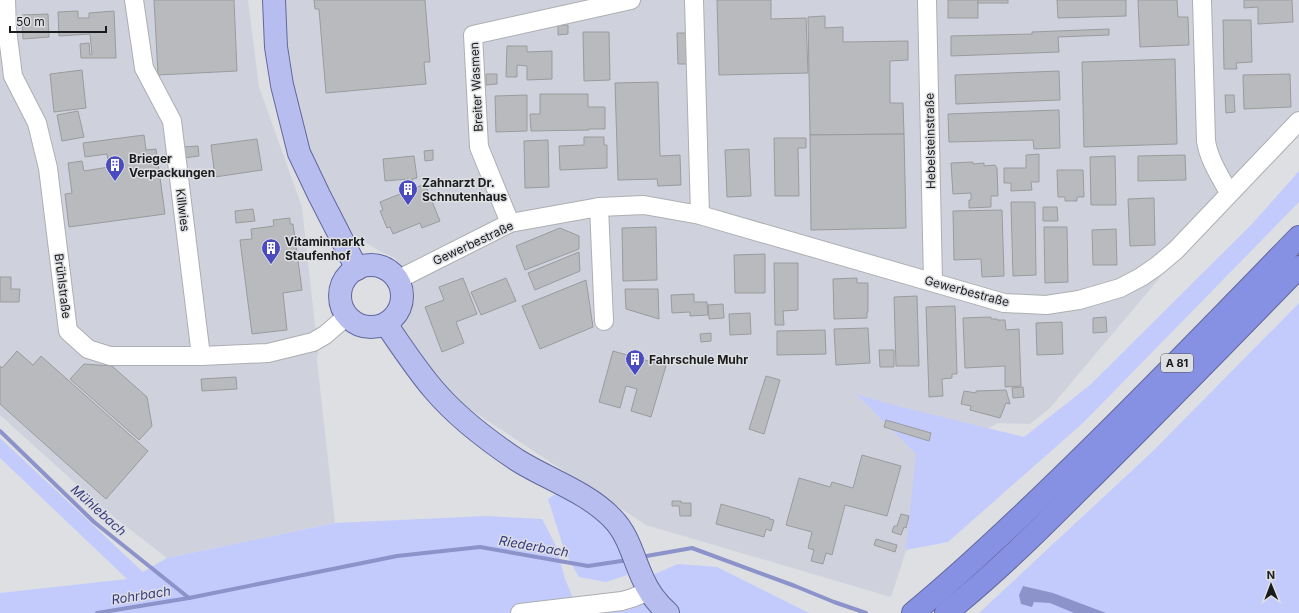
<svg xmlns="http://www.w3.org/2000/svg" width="1299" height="613" font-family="Inter,sans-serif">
<rect width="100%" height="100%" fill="#dedfe3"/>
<g fill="#cfd2dd">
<polygon points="0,0 248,0 259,87 302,207 318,353 317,360 335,523 167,558 105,510 0,415"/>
<polygon points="280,0 1299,0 1299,117 1238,185 1050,408 1030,424 998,423 936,458 891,597 646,525 456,400 402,329 410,279 395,258 381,252 355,236 336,212 309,147 291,89"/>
</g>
<g fill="#c3cbfc">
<polygon points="1299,171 1299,202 1083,423 948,542 906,550 916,454 856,394 897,406 1024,437 1090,385 1252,224"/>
<polygon points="1299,303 1299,613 979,613 1154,450"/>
<polygon points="0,438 143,572 167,558 335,523 485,516 542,519 550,534 556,546 565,579 577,607 622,601 643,579 678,564 717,567 809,613 0,613 0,593 127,579 0,458"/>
<polygon points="557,493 604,520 625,550 627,575 606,582 579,577 565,552 548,499"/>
</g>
<polygon fill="#8b93ca" points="1023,586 1053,593 1106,613 1074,613 1050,603 1034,602 1032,607 1021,604 1019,595"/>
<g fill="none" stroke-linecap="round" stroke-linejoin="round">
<g stroke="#8b93ca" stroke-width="4">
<polyline points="0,431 94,522 189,598"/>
<polyline points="641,557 692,548 795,586 834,602 866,613"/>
<polyline points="97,613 189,598 397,556 480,547 588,566 628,560"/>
</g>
</g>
<g fill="#b9babe" stroke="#9a9b9e">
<polygon points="154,0 234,0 237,71 158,75"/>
<polygon points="314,0 425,0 430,62 424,62 426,84 326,93 319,9 315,9"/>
<polygon points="717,0 771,0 771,19 806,18 808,73 719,75"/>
<rect x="948" y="0" width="30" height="18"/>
<rect x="978" y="0" width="30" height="3"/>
<polygon points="1057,0 1126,0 1126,16 1058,18"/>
<polygon points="1138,0 1177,0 1178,17 1188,17 1189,45 1140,47"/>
<polygon points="1244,0 1292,0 1293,22 1258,24 1258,7 1244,8"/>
<polygon points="78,11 78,18 89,18 89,13 114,11 116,58 81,58 80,44 89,43 90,55 92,54 90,34 59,36 58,12"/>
<polygon points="48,14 49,37 23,39 22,15"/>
<polygon points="825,16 825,28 843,27 843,42 908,41 908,60 890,61 890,103 903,103 904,134 810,135 808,17"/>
<polygon points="1223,20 1251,20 1252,62 1236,63 1237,69 1224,69"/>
<polygon points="558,25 568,25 568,34 558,35"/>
<polygon points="1109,29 1109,35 1058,37 1059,52 951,56 951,36 1032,34 1032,32"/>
<polygon points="583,32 609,32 610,80 584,81"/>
<polygon points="677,33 691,33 692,64 678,64"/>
<polygon points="507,46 527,46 527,52 552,51 552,79 527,80 527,66 517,65 517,77 506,77"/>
<polygon points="1175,59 1177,144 1084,147 1082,62"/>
<polygon points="82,70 86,108 54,112 50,74"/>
<polygon points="1059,71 1060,100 956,104 955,75"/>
<polygon points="486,74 497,74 497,84 486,85"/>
<polygon points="1290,74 1291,107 1244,109 1243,75"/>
<polygon points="658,82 660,156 680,155 681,185 658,186 657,179 618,180 615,83"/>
<polygon points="540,94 588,94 588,107 605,107 605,129 589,129 589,130 531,131 530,114 540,114"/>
<polygon points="527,95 527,131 496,132 495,96"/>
<polygon points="1225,95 1234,95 1235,112 1226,113"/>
<polygon points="1059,110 1060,148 1034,149 1033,140 949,142 948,114"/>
<polygon points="78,111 84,137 62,141 57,115"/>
<polygon points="904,134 906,228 811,230 810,135"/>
<polygon points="144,135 146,150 156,149 165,214 69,227 65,194 72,193 68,163 82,161 84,171 109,167 107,154 85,157 83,143"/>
<polygon points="584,137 604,137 604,145 607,145 607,168 560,170 559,146 584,145"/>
<polygon points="774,138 806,138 806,148 798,148 799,196 775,196"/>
<polygon points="257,139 262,170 215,177 211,145"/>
<polygon points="548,140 549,187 525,188 524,141"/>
<polygon points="198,146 199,156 183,158 182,147"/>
<polygon points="749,149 751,196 727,197 725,150"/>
<polygon points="433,150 433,160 425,161 424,151"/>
<polygon points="1039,154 1039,182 1031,182 1032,190 1011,191 1011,183 1004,183 1004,168 1026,168 1026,155"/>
<polygon points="1185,155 1186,180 1138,181 1138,156"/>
<polygon points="414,156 417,178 412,179 416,187 411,189 408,179 385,181 383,159"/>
<polygon points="1115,156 1116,205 1091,205 1090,157"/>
<polygon points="973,162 973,164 984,163 984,166 995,165 997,168 998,196 991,196 991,207 969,208 969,200 971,200 971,193 953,194 951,163"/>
<polygon points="1057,170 1083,170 1084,197 1077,197 1077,201 1065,201 1065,197 1058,197"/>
<polygon points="425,184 440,221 422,228 420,223 393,234 390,227 387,228 380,211 383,210 380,202"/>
<polygon points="1154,198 1155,245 1130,246 1128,199"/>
<polygon points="1011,202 1035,202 1036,275 1013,276"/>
<polygon points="1043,207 1057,207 1058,221 1043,221"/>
<polygon points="253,209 255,221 236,223 235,211"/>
<polygon points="1002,210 1004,276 982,277 981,259 954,260 953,211"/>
<polygon points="290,218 290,224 293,224 302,290 283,293 287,330 252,334 240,240 252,239 251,229 274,226 273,220"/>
<polygon points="656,227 657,280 623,281 622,228"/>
<polygon points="1044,227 1067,227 1068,282 1045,283"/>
<polygon points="560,228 579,236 579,249 525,270 516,246"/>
<polygon points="1116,229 1117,265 1093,265 1092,230"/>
<polygon points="579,252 580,271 535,290 528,273"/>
<polygon points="765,254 765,293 735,293 734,255"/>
<polygon points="774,263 798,263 798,310 783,311 784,325 775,325"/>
<polygon points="0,277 11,277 11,289 20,289 19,302 0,302"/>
<polygon points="463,278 477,314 456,322 464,343 442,352 425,307 444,300 439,287"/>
<polygon points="506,278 516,301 481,315 471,292"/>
<polygon points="857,278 857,283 868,283 868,312 867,312 867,318 834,319 833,279"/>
<polygon points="586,280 593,327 540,349 522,306"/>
<polygon points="625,289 658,289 659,319 626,309"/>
<polygon points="694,294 694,302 707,302 708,315 690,316 690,312 672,313 671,295"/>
<polygon points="917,296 919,366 896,366 894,297"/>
<polygon points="723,304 724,318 709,319 708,305"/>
<polygon points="955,306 957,374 952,374 952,378 942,379 943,396 929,397 926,307"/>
<polygon points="750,313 751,334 730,335 729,314"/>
<polygon points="991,317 991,319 997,319 997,320 1005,320 1006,330 1019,329 1021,386 1005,387 1005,366 965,368 963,318"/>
<polygon points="1106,317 1107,332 1093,333 1093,318"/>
<polygon points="1062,322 1063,354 1037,355 1036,323"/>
<polygon points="868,328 870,363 836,365 834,329"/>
<polygon points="825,330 826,354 777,355 777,331"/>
<polygon points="711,333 711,341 701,342 700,334"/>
<polygon points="879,350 894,350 894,367 880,367"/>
<polygon points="17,351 33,365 41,356 148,451 106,499 0,404 0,366 2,368"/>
<polygon points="613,351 666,366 651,417 631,411 637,389 626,386 620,408 599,402"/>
<polygon points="84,364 112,366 147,397 152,426 139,440 70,379"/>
<polygon points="766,376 780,380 764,434 749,429"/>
<polygon points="236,377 237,389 202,391 201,379"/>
<polygon points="1023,387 1024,397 1013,398 1012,388"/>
<polygon points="1006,390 1010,404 1006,403 1000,418 970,410 971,406 961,404 964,391 976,393 976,391"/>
<polygon points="886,420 931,433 929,441 884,427"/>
<polygon points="862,455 901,466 887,516 845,505 832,555 826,553 823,564 811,561 814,550 808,548 812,532 786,525 799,478 830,487 832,482 853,488"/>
<polygon points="672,501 681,501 681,503 691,503 691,516 680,516 679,506 672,506"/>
<polygon points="721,504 770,518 769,519 774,520 771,531 766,529 764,537 716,524"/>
<polygon points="901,514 909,516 906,528 904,527 901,535 892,532 894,526 897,526"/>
<polygon points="876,539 897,545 895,552 874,545"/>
</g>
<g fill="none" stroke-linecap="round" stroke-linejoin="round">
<defs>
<g id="minor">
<polyline points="6,0 7,29 13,76 37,123 48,168 68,331 88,349 110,356 201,356 268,353 313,342 325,335 347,316"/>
<polyline points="134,0 144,68 172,121 201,356"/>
<polyline points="694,0 700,215"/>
<polyline points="927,0 933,282"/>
<path d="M1202 0 1206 141C1209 160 1220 176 1229 193"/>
<polyline points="599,207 604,321"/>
<polyline points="510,223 479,147 473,35 631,0"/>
<polyline points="397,280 510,223 599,207 644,205 700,215 1004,303 1046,305 1079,300 1120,288 1141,277 1157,266 1176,250 1299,121"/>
<polyline points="520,613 622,601 632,598 649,591"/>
</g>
<g id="major">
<polyline points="274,0 276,47 282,85 299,153 319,195 357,269"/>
<circle cx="371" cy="296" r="31"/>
<path d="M386 324C401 346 416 369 434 390 457 417 487 440 517 460 547 479 587 492 612 518 629 535 633 558 643 579 649 593 657 603 668 613"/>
</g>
<g id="highway">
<path d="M913 613C970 566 1023 515 1076 463 1152 389 1225 313 1299 237"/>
<path d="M946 613C996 573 1041 528 1086 483 1158 412 1229 339 1299 267"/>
</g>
</defs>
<use href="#minor" stroke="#adaeb1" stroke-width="20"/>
<use href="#major" stroke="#61689d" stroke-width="24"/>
<use href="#highway" stroke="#61689d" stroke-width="24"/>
<use href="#minor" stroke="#fff" stroke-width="18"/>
<use href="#major" stroke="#b7bdee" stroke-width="22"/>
<use href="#highway" stroke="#8791e3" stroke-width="22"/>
</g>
<defs>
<symbol id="building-pin" viewBox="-11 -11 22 30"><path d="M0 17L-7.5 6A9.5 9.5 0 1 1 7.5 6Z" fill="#4b4bc1" stroke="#dedfe3"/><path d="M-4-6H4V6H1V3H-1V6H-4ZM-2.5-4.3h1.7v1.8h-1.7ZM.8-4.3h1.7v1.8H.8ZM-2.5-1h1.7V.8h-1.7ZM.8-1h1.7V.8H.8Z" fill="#fff"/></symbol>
</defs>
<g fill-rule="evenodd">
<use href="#building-pin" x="104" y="154" width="22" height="30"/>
<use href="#building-pin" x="397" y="178" width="22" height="30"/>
<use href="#building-pin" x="260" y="237" width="22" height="30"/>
<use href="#building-pin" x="624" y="348" width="22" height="30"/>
</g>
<g text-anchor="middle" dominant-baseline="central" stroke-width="3" stroke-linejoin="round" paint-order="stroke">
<rect fill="#dedfe3" stroke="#555658" stroke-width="1" x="1161" y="354" width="32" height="18" rx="3"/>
<g font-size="11" font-weight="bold" fill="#1a1b1c">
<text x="1177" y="363">A 81</text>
</g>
<g font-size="12" fill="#1a1b1c" stroke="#dedfe3">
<text transform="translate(476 87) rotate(-93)">Breiter Wasmen</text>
<text transform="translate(930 141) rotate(-91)">Hebelsteinstraße</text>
<text transform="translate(183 210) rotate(83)">Killwies</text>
<text transform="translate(473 243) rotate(-25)">Gewerbestraße</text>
<text transform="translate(63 286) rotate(83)">Brühlstraße</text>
<text transform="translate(967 291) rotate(15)">Gewerbestraße</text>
</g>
<g font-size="12" font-weight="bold" fill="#1a1b1c" stroke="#dedfe3" text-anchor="start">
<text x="129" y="158">Brieger<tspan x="129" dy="14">Verpackungen</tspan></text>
<text x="422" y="182">Zahnarzt Dr.<tspan x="422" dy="14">Schnutenhaus</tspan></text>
<text x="285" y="241">Vitaminmarkt<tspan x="285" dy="14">Staufenhof</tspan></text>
<text x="649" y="359">Fahrschule Muhr</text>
</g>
<g font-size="13" font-style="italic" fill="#383c7f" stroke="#dedfe3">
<text transform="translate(99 510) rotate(42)">Mühlebach</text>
<text transform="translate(534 546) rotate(10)">Riederbach</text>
<text transform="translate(141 595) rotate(-9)">Rohrbach</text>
</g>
</g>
<g transform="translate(1271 585) rotate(359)" stroke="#dedfe3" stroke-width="3" paint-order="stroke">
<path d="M0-3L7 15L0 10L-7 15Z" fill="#1a1b1c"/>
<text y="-6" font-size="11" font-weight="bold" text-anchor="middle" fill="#1a1b1c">N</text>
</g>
<path d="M10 26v6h96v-6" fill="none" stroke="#1a1b1c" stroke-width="2"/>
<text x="16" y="26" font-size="12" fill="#1a1b1c" stroke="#dedfe3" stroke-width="3" paint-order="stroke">50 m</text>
</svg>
